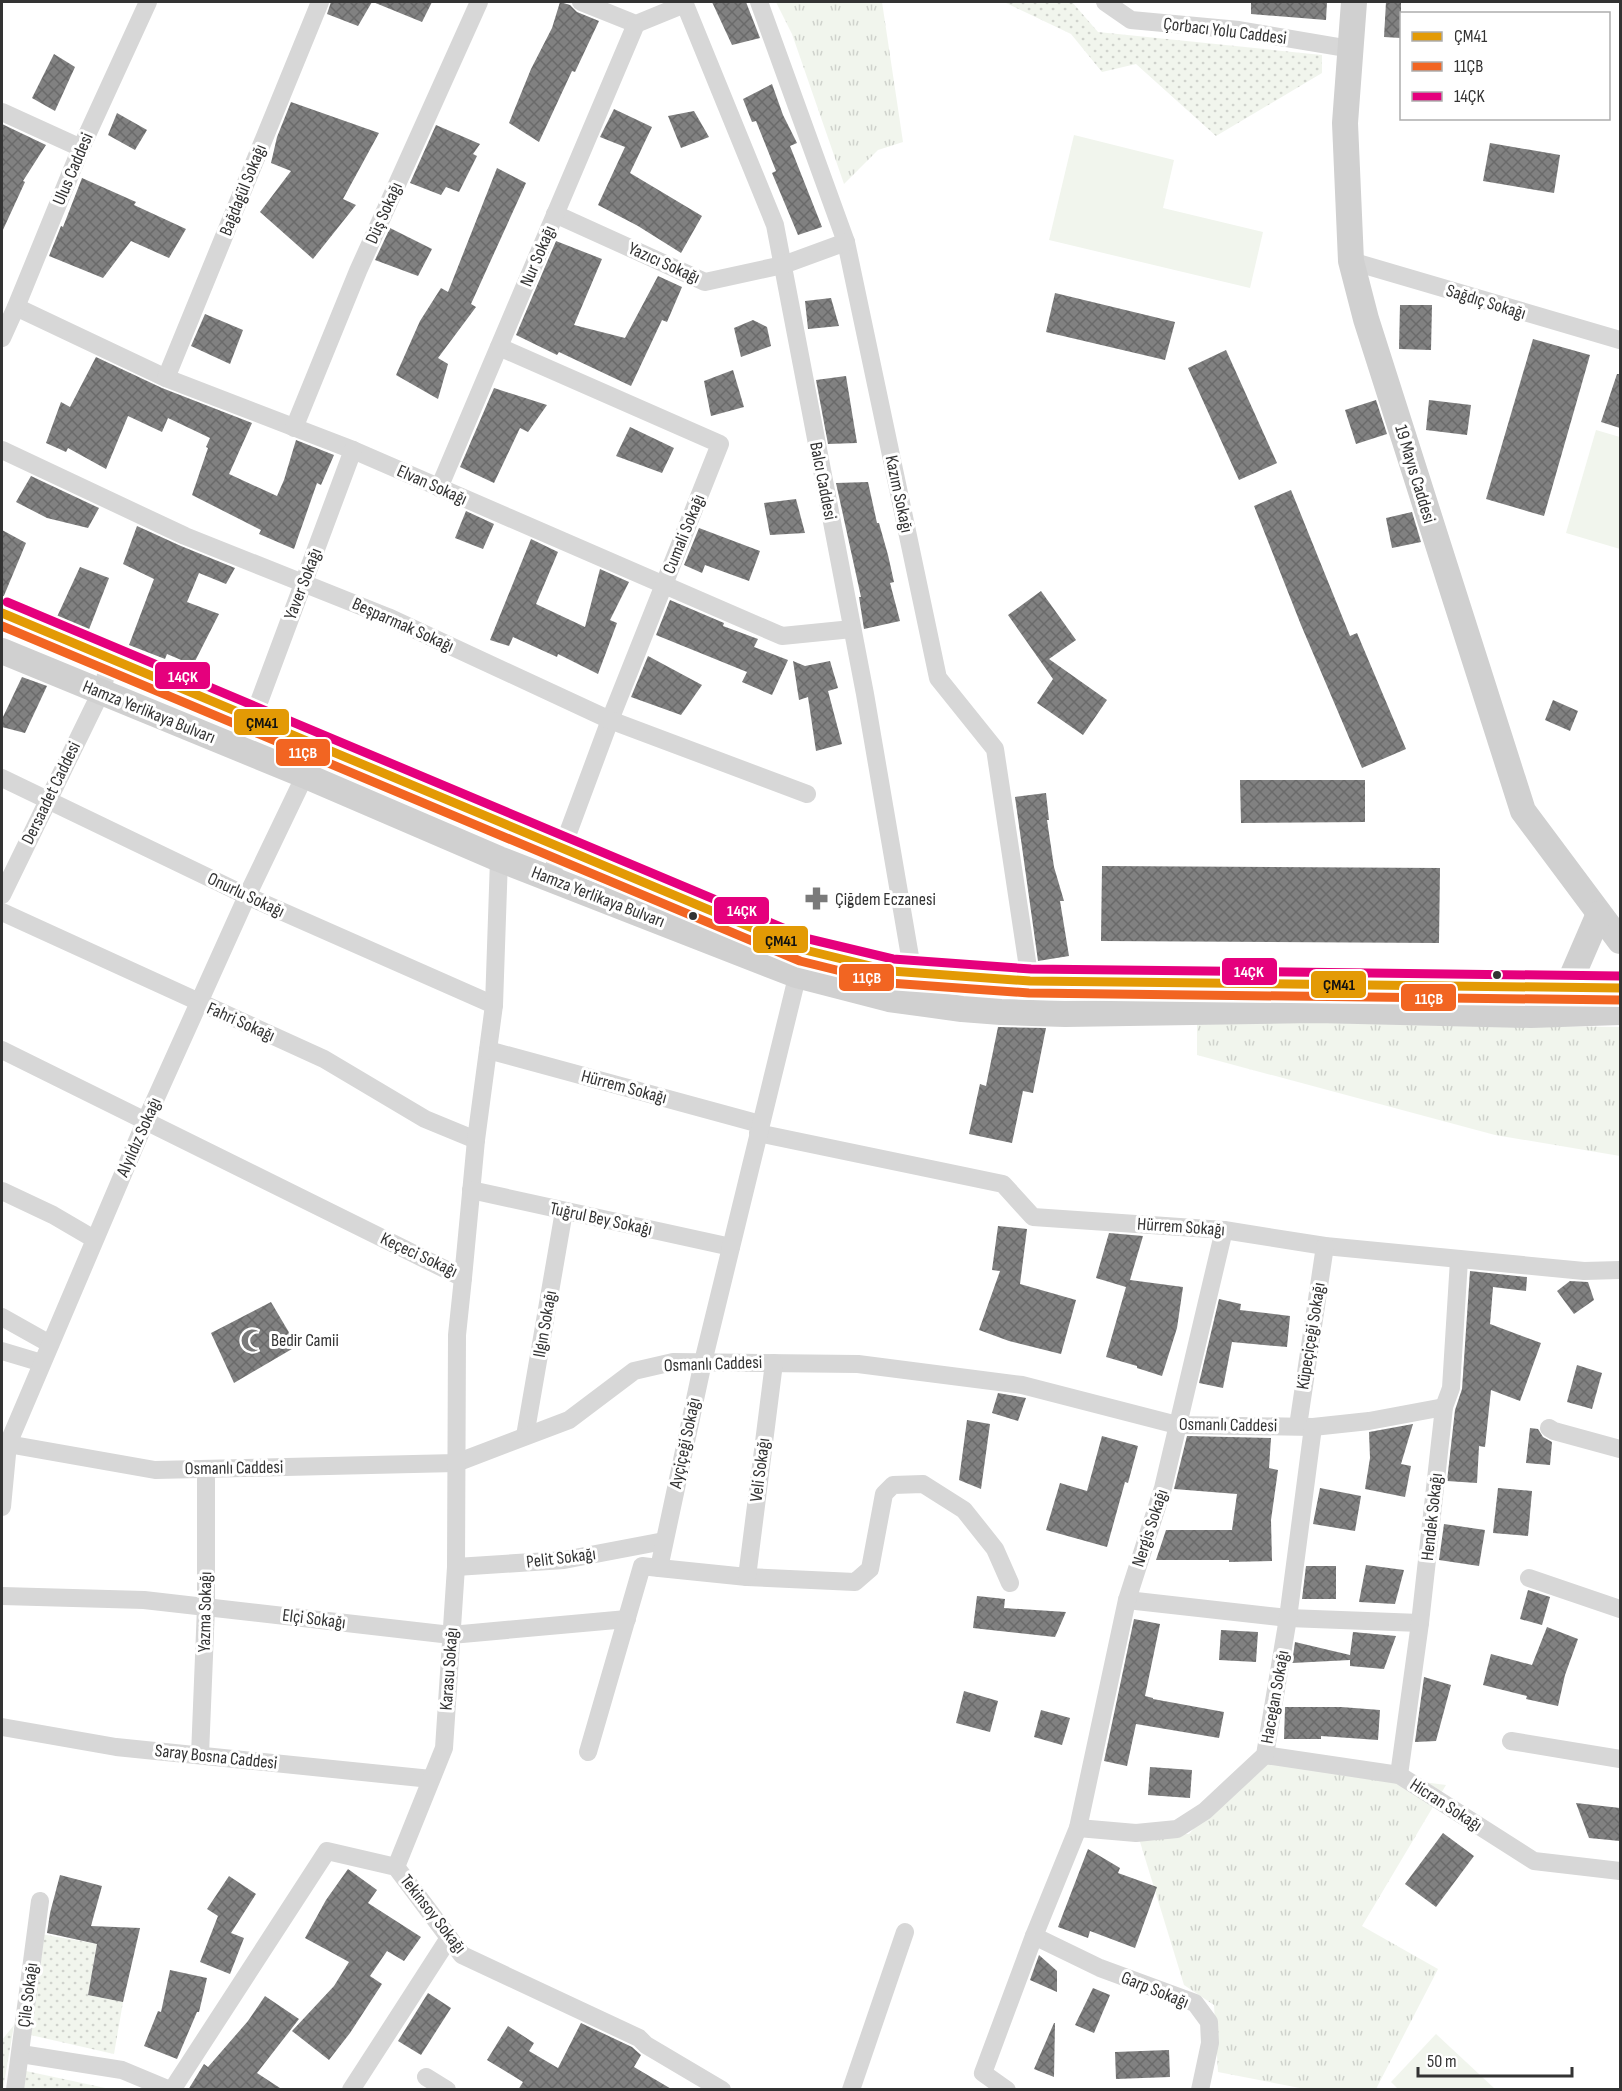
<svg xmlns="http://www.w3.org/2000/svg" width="1622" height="2091" font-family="'Sofia Sans Condensed',sans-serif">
<defs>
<pattern id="grass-tufts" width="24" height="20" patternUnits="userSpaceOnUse" patternTransform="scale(1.5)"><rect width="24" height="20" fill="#f1f5ed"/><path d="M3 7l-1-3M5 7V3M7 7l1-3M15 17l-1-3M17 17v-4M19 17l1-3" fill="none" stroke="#cfd2cc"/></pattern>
<pattern id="park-dots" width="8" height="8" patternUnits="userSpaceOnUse" patternTransform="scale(1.5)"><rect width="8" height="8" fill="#f1f5ed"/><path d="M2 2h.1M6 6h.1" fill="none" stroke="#cfd2cc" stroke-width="1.8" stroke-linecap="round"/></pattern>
<pattern id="building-cross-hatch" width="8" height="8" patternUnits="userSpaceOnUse" patternTransform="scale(1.5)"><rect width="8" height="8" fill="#818181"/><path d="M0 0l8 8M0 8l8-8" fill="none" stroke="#6a6a6a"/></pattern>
</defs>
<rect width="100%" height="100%" fill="#fff"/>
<g fill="url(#grass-tufts)">
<polygon points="776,2 882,2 903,142 878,150 844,184 792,34"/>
<polygon points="1197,1021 1620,1027 1620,1156 1495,1135 1197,1055"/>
<polygon points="1254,1760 1446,1785 1362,1926 1438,1969 1376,2089 1305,2089 1218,2072 1214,2005 1184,1985 1137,1832 1189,1834"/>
</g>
<g fill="url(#park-dots)">
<polygon points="1004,2 1072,2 1098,32 1322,55 1322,73 1216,136 1136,64 1102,72 1071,34"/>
<polygon points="41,1934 97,1944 88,1995 123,2002 114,2054 26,2034"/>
<polygon points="14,2025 3,2089 2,2089 2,2040"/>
<polygon points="26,2071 110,2089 22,2090"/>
</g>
<g fill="#f1f5ed">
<polygon points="1074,135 1174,160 1163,208 1263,232 1250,288 1049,240"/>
<polygon points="1596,430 1620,437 1620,549 1566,533"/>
<polygon points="1436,2034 1495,2089 1398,2089 1391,2082"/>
</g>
<g fill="url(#building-cross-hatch)">
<polygon points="331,2 372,2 358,26 327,14"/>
<polygon points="373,2 432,2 422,22"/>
<polygon points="560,2 570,5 577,12 599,21 575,72 572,71 539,142 509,123 531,69 552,28"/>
<polygon points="712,2 746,2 760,38 732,45"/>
<polygon points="1251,2 1327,2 1326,20 1251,14"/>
<polygon points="1386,2 1401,2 1401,38 1384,37"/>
<polygon points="54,54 75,67 55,111 32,98"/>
<polygon points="772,84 783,115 797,143 790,146 822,227 798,235 772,173 776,171 756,121 752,122 743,99"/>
<polygon points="291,102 379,133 343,199 356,205 313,259 260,212 291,171 271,163 277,137"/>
<polygon points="614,109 652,127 630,173 702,216 681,253 638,226 598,205 625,147 600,137"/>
<polygon points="694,111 709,137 681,148 668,116"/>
<polygon points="117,113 147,130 135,150 108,135"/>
<polygon points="2,124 46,145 23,181 25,182 2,232"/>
<polygon points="436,125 480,144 473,154 477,156 459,192 446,187 441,195 410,183"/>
<polygon points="1490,143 1560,155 1554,193 1483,181"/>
<polygon points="497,168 526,183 471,304 476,307 438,358 448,364 438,399 396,375 420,321 441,288 448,292"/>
<polygon points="82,178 136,202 134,205 186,229 169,258 131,241 103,278 49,256 61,226 63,227"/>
<polygon points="390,228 432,249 418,276 375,260"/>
<polygon points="556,241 602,259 574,325 625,338 658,276 682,287 667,322 662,320 631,386 559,352 557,355 516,335"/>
<polygon points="1055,293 1175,322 1165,360 1046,332"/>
<polygon points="831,298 839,326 808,329 805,301"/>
<polygon points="1400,305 1432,305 1431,350 1399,349"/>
<polygon points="205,314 243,330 230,364 191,346"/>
<polygon points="753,320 767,327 771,346 741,357 734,328"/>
<polygon points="1533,339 1590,355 1544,516 1486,499"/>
<polygon points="1226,350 1277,463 1239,480 1188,368"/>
<polygon points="96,357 162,388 252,423 229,474 277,496 284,480 296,440 334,455 321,485 317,483 294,549 259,534 261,530 192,495 208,448 206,447 210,438 168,418 162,432 128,416 106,469 68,448 66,452 46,443 61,402 70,407"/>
<polygon points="733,370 744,407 711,416 704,381"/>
<polygon points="1617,374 1620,374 1620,428 1601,422"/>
<polygon points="846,376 857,443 828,444 816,380"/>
<polygon points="494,388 547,405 528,432 520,428 494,483 460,467"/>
<polygon points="1376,400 1387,434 1356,444 1345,410"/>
<polygon points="1429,400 1471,405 1467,435 1426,430"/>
<polygon points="630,427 674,448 662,473 616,456"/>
<polygon points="31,476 99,508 88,528 47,518 16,502"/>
<polygon points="868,482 877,523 879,523 888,555 894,582 890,583 900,621 864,629 859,597 861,597 836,483"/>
<polygon points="1291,490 1350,636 1357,633 1406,749 1362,768 1301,625 1254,506"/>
<polygon points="796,499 805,533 770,535 764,503"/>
<polygon points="466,511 494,524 483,549 455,538"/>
<polygon points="1412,512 1421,542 1392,548 1386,518"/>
<polygon points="137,526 181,546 235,568 226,584 199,573 187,602 219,614 193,665 167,654 165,659 129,645 154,579 123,564"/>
<polygon points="699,528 760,551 749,581 705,565 702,573 684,565"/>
<polygon points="2,530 26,543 3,598 2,598"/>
<polygon points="531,539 558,552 536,604 585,627 600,569 629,582 610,620 617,623 598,674 558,654 557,657 513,637 509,646 490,640"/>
<polygon points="80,567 109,578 88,632 56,619"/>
<polygon points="1041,591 1076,640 1049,659 1107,700 1083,735 1037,703 1053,679 1008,615"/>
<polygon points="670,600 724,623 723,626 758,639 754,647 788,660 772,695 742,682 747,672 656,635"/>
<polygon points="648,656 702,685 681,715 631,697"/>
<polygon points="793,661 805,666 830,661 838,688 828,691 842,744 816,751 808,697 799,700"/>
<polygon points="22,677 47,686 25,733 2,727 2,719"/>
<polygon points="1553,700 1578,711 1570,731 1545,720"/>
<polygon points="1240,780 1365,780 1365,822 1241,823"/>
<polygon points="1046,793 1049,820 1047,820 1054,867 1064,901 1060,901 1069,956 1038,961 1015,797"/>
<polygon points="1102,866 1440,868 1439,943 1101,941"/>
<polygon points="998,1027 1046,1028 1033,1093 1023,1091 1012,1143 969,1134 980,1084 986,1086"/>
<polygon points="998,1226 1027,1229 1020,1284 1076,1300 1061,1354 1009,1341 979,1330 1000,1271 992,1270"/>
<polygon points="1109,1233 1143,1236 1130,1280 1183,1287 1177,1328 1162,1376 1137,1368 1137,1366 1106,1357 1126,1287 1096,1278"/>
<polygon points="1470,1271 1527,1277 1526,1291 1493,1287 1490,1324 1541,1343 1520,1401 1491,1390 1485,1447 1479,1446 1477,1483 1447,1481 1455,1410 1462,1389"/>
<polygon points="1570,1281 1588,1282 1594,1300 1574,1314 1557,1291"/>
<polygon points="1219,1299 1241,1304 1240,1310 1290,1316 1287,1347 1232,1342 1223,1388 1199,1383"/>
<polygon points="271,1302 297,1346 234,1383 211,1333"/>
<polygon points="1577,1365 1602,1373 1592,1409 1567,1402"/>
<polygon points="998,1393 1026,1398 1018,1421 992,1413"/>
<polygon points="967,1420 990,1424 981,1489 959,1480"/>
<polygon points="1413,1424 1401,1464 1411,1466 1405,1497 1365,1489 1370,1458 1369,1432"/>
<polygon points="1530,1428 1538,1429 1543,1437 1552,1442 1550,1465 1526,1463"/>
<polygon points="1102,1436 1138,1446 1128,1483 1125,1482 1107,1547 1046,1530 1060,1483 1087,1491"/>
<polygon points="1187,1436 1271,1438 1269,1468 1278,1470 1271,1520 1272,1561 1229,1562 1229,1560 1156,1560 1166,1530 1232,1530 1237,1494 1174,1489"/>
<polygon points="1320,1488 1361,1496 1355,1531 1313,1524"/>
<polygon points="1498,1488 1532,1491 1528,1536 1493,1533"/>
<polygon points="1444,1524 1485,1530 1479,1566 1439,1560"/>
<polygon points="1366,1565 1404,1570 1395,1604 1359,1602"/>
<polygon points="1306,1566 1336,1566 1336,1599 1302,1599"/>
<polygon points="1528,1590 1550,1597 1542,1625 1520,1619"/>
<polygon points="977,1596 1005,1599 1004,1608 1066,1612 1055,1637 973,1628"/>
<polygon points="1134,1619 1160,1624 1145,1696 1153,1698 1153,1699 1224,1712 1219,1738 1136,1724 1127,1766 1104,1761"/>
<polygon points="1547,1627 1578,1639 1565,1675 1558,1706 1526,1699 1527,1696 1483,1685 1491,1654 1532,1665"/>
<polygon points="1221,1630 1258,1632 1256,1662 1219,1660"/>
<polygon points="1353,1632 1396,1636 1384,1669 1350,1666 1350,1660 1292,1663 1295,1642 1350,1655"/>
<polygon points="1424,1677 1451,1685 1436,1741 1415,1742"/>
<polygon points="964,1691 998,1701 990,1732 956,1723"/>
<polygon points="1285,1707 1341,1707 1380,1710 1378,1740 1321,1736 1321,1739 1284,1739"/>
<polygon points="1041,1710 1070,1718 1062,1745 1034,1737"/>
<polygon points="1150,1767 1192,1770 1190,1798 1148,1795"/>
<polygon points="1576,1803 1620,1808 1620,1841 1589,1838"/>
<polygon points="1443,1833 1474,1856 1436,1907 1405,1884"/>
<polygon points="1088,1849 1120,1868 1118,1873 1157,1887 1135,1948 1090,1931 1088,1938 1058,1927"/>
<polygon points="348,1869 377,1890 368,1903 421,1937 404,1961 387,1951 370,1976 382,1984 350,2033 329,2060 292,2031 334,1986 349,1962 305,1938 326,1900"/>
<polygon points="60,1875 102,1886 91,1926 140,1928 123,2002 88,1995 97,1944 47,1933 50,1913"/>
<polygon points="229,1876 256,1894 231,1933 244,1938 230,1974 200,1962 218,1916 207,1909"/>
<polygon points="1039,1955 1057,1971 1057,1992 1030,1980"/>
<polygon points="170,1970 207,1978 199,2012 197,2012 177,2059 144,2046 158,2011 161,2012"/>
<polygon points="1093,1988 1110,1995 1094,2033 1075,2025"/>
<polygon points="428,1993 451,2008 421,2055 398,2041"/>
<polygon points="265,1996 299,2019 257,2073 283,2090 188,2090 204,2064 208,2067 248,2021"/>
<polygon points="581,2023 632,2047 641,2055 634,2067 673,2090 518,2090 523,2082 487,2060 508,2026 534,2043 529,2051 558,2068"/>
<polygon points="1054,2023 1055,2023 1054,2077 1034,2069"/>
<polygon points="1169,2050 1170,2077 1116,2079 1115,2052"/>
</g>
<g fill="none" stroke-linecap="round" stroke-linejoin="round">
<g stroke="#d7d7d7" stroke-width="18">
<polyline points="581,2 636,24 685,4"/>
<polyline points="684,2 775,225 865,694 913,974"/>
<polyline points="759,2 846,242 938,678 995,749 1030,981"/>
<polyline points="1105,2 1131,20 1239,30 1351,49"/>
<polyline points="2,112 81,148"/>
<polyline points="555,214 705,282 783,265 846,242"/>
<polyline points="1351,261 1620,340"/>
<polyline points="16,307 166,378 353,450 782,636 852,629"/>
<polyline points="2,338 16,307 81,148 148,2"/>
<polyline points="499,347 720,444 610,720 562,849 549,878"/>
<polyline points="166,378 320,2"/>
<polyline points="294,428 358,271 479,2"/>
<polyline points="2,450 185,536 388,617 610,720 807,794"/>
<polyline points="439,488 636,24"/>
<polyline points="253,718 353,450"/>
<polyline points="2,778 247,896 494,1005"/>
<polyline points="2,895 101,692 111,659"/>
<polyline points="2,912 324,1059 425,1119 476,1140"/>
<polyline points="2,1050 463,1278 476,1140 494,1005 499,859"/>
<polyline points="488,1050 760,1124"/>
<polyline points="758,1133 1003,1184 1033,1217 1224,1230 1325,1246 1584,1271 1620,1270"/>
<polyline points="471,1190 731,1247"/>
<polyline points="2,1191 53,1215 94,1239"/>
<polyline points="2,1317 50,1344"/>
<polyline points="2,1351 42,1363"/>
<polyline points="1298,1426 1325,1246"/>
<polyline points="1549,1428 1554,1431 1620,1449"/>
<polyline points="525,1436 564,1211"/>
<polyline points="2,1443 155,1470 456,1463 569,1420 634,1371 673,1362 858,1364 1022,1385 1177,1425 1313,1427 1369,1421 1444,1407"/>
<polyline points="2,1507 8,1444 146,1120 247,896 319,746"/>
<polyline points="456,1567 564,1560 664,1541"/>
<polyline points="659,1568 747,1577 855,1582 870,1569 884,1494 893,1485 923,1484 964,1510 995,1549 1010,1583"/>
<polyline points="747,1577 774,1363"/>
<polyline points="1529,1578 1620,1609"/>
<polyline points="2,1596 144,1600 451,1635 627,1619"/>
<polyline points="1127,1600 1288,1618 1420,1623"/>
<polyline points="2,1727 116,1747 431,1779"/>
<polyline points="1511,1741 1620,1759"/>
<polyline points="588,1752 642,1566 659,1568 703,1362 800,965"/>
<polyline points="200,1755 206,1607 206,1469"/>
<polyline points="1265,1755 1399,1775 1534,1861 1620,1871"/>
<polyline points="1399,1775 1420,1623 1444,1407 1451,1388 1459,1260"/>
<polyline points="1078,1828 1136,1833 1177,1829 1205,1811 1265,1755 1288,1618 1313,1427"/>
<polyline points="396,1867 444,1748 456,1567 457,1335 463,1278"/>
<polyline points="1034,1936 1100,1968 1195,2003 1209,2022 1210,2043 1200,2090"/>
<polyline points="21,2054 122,2070 170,2090"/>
<polyline points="426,2077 447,2090"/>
<polyline points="15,2090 40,1901"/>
<polyline points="172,2090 327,1851 396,1867 462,1955 639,2038 646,2045 722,2090"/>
<polyline points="351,2090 449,1938"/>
<polyline points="851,2090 905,1932"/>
<polyline points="1007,2090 983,2073 1034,1936 1078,1828 1127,1600 1163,1488 1224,1230"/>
</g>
<g stroke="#d0d0d0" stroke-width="26">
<polyline points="1354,2 1345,123 1351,261 1366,319 1523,811 1620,941"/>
<polyline points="2,613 805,950 891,971 1030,981 1620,988"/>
<polyline points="2,651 306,776 499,859 796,975 889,999 962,1009 1001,1012 1065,1014 1316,1010 1531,1015 1620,1012"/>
<polyline points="1567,988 1599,914"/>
</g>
<defs>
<polyline id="bus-1" points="2,613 805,950 891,971 1030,981 1620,988"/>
<polyline id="bus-2" points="2,626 800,961 889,983 1029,993 1620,1000"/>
<polyline id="bus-3" points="7,602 809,939 893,959 1031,969 1620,976"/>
</defs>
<use href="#bus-1" stroke="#fff" stroke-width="14"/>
<use href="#bus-2" stroke="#fff" stroke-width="14"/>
<use href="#bus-3" stroke="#fff" stroke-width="14"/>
<use href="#bus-1" stroke="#e39a05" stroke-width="9"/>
<use href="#bus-2" stroke="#f26522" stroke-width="9"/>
<use href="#bus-3" stroke="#e5007d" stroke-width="9"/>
</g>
<defs>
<symbol id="pharmacy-bare" viewBox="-9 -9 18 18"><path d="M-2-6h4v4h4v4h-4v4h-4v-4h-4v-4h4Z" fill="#7a7a7a" stroke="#fff" stroke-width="2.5" paint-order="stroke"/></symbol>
<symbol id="mosque-bare" viewBox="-9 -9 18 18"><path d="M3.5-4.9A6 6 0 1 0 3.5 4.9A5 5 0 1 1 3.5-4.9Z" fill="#7a7a7a" stroke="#fff" stroke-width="2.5" paint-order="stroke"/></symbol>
</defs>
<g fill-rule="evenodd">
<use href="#pharmacy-bare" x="800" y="882" width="33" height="33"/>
<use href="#mosque-bare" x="236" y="1324" width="33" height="33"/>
</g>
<g fill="#333" stroke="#fff" stroke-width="2">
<circle cx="693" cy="916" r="5"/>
<circle cx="1497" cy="975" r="5"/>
</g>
<g text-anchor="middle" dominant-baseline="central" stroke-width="6" stroke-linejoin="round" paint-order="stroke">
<g font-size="18" fill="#333" stroke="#fff">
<text transform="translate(1225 31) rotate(7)">Çorbacı Yolu Caddesi</text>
<text transform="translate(73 169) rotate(-67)">Ulus Caddesi</text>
<text transform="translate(243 190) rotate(-68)">Bağdagül Sokağı</text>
<text transform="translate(384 213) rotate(-66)">Düş Sokağı</text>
<text transform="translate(538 256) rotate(-67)">Nur Sokağı</text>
<text transform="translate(664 263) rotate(24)">Yazıcı Sokağı</text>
<text transform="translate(1486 302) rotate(17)">Sağdıç Sokağı</text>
<text transform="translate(1415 474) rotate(73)">19 Mayıs Caddesi</text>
<text transform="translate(823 481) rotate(79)">Balcı Caddesi</text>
<text transform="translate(432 485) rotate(24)">Elvan Sokağı</text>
<text transform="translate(899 494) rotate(78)">Kazım Sokağı</text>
<text transform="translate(684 534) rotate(-68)">Cumali Sokağı</text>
<text transform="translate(303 584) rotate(-69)">Yaver Sokağı</text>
<text transform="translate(403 625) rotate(24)">Beşparmak Sokağı</text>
<text transform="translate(149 712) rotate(22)">Hamza Yerlikaya Bulvarı</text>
<text transform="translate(51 793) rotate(-64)">Dersaadet Caddesi</text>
<text transform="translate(246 895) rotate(25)">Onurlu Sokağı</text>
<text transform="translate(598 897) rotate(21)">Hamza Yerlikaya Bulvarı</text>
<text transform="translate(241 1022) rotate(24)">Fahri Sokağı</text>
<text transform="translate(624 1087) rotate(15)">Hürrem Sokağı</text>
<text transform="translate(139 1137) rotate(-66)">Alyıldız Sokağı</text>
<text transform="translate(601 1219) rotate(12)">Tuğrul Bey Sokağı</text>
<text transform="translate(1181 1227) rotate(4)">Hürrem Sokağı</text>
<text transform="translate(419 1255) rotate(25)">Keçeci Sokağı</text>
<text transform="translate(545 1324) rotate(-80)">Ilgın Sokağı</text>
<text transform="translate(1311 1336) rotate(-81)">Küpeçiçeği Sokağı</text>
<text transform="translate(713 1364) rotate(-2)">Osmanlı Caddesi</text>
<text transform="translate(1228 1425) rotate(1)">Osmanlı Caddesi</text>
<text transform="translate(685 1443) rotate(-78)">Ayçiçeği Sokağı</text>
<text transform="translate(234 1468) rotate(-1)">Osmanlı Caddesi</text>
<text transform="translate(760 1470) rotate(-83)">Veli Sokağı</text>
<text transform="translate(1432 1517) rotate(-84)">Hendek Sokağı</text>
<text transform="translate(1150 1528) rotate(-72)">Nergis Sokağı</text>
<text transform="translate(561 1558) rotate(-7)">Pelit Sokağı</text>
<text transform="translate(205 1612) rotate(-89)">Yazma Sokağı</text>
<text transform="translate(314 1619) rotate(7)">Elçi Sokağı</text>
<text transform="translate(449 1669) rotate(-86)">Karasu Sokağı</text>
<text transform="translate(1275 1697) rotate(-80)">Hacegan Sokağı</text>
<text transform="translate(216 1757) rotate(6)">Saray Bosna Caddesi</text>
<text transform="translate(1446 1805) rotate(33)">Hicran Sokağı</text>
<text transform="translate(433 1914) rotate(52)">Tekinsoy Sokağı</text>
<text transform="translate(1155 1990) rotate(22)">Garp Sokağı</text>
<text transform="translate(28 1995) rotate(-83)">Çile Sokağı</text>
</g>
<g font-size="18" fill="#333" stroke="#fff" text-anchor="start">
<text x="835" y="899">Çiğdem Eczanesi</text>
<text x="271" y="1340">Bedir Camii</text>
</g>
</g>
<g stroke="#fff" stroke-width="2">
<rect x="154" y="661" width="57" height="29" rx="6" fill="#e5007d"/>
<rect x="233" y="708" width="57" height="28" rx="6" fill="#e39a05"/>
<rect x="275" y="738" width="56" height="29" rx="6" fill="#f26522"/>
<rect x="713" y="896" width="57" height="29" rx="6" fill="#e5007d"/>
<rect x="752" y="925" width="57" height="29" rx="6" fill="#e39a05"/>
<rect x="1221" y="957" width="57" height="29" rx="6" fill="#e5007d"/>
<rect x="838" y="963" width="57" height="29" rx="6" fill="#f26522"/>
<rect x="1310" y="970" width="57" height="29" rx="6" fill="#e39a05"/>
<rect x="1400" y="983" width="57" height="29" rx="6" fill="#f26522"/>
</g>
<g font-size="16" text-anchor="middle" font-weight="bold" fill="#fff">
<text x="183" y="682">14ÇK</text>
<text x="303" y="758">11ÇB</text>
<text x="742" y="916">14ÇK</text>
<text x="1249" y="977">14ÇK</text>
<text x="867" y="983">11ÇB</text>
<text x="1429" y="1004">11ÇB</text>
</g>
<g font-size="16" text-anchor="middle" font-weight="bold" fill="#111">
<text x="262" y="728">ÇM41</text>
<text x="781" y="946">ÇM41</text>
<text x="1339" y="990">ÇM41</text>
</g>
<rect width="1622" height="2091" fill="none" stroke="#333333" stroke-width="6"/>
<rect x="1400" y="12" width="210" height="108" fill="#ffffff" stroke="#adadad" stroke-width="1.5"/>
<rect x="1412" y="32" width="30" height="9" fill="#e39a05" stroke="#adadad" stroke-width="1.5"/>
<text x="1454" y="42" font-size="18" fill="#333333">ÇM41</text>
<rect x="1412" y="62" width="30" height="9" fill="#f26522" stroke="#adadad" stroke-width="1.5"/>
<text x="1454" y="72" font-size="18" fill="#333333">11ÇB</text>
<rect x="1412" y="92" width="30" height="9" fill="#e5007d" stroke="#adadad" stroke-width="1.5"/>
<text x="1454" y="102" font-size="18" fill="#333333">14ÇK</text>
<path d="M1418 2067v9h154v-9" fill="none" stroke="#333333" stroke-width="3"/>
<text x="1427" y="2067" font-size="18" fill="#333333" stroke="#ffffff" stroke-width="4.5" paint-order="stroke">50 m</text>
</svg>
